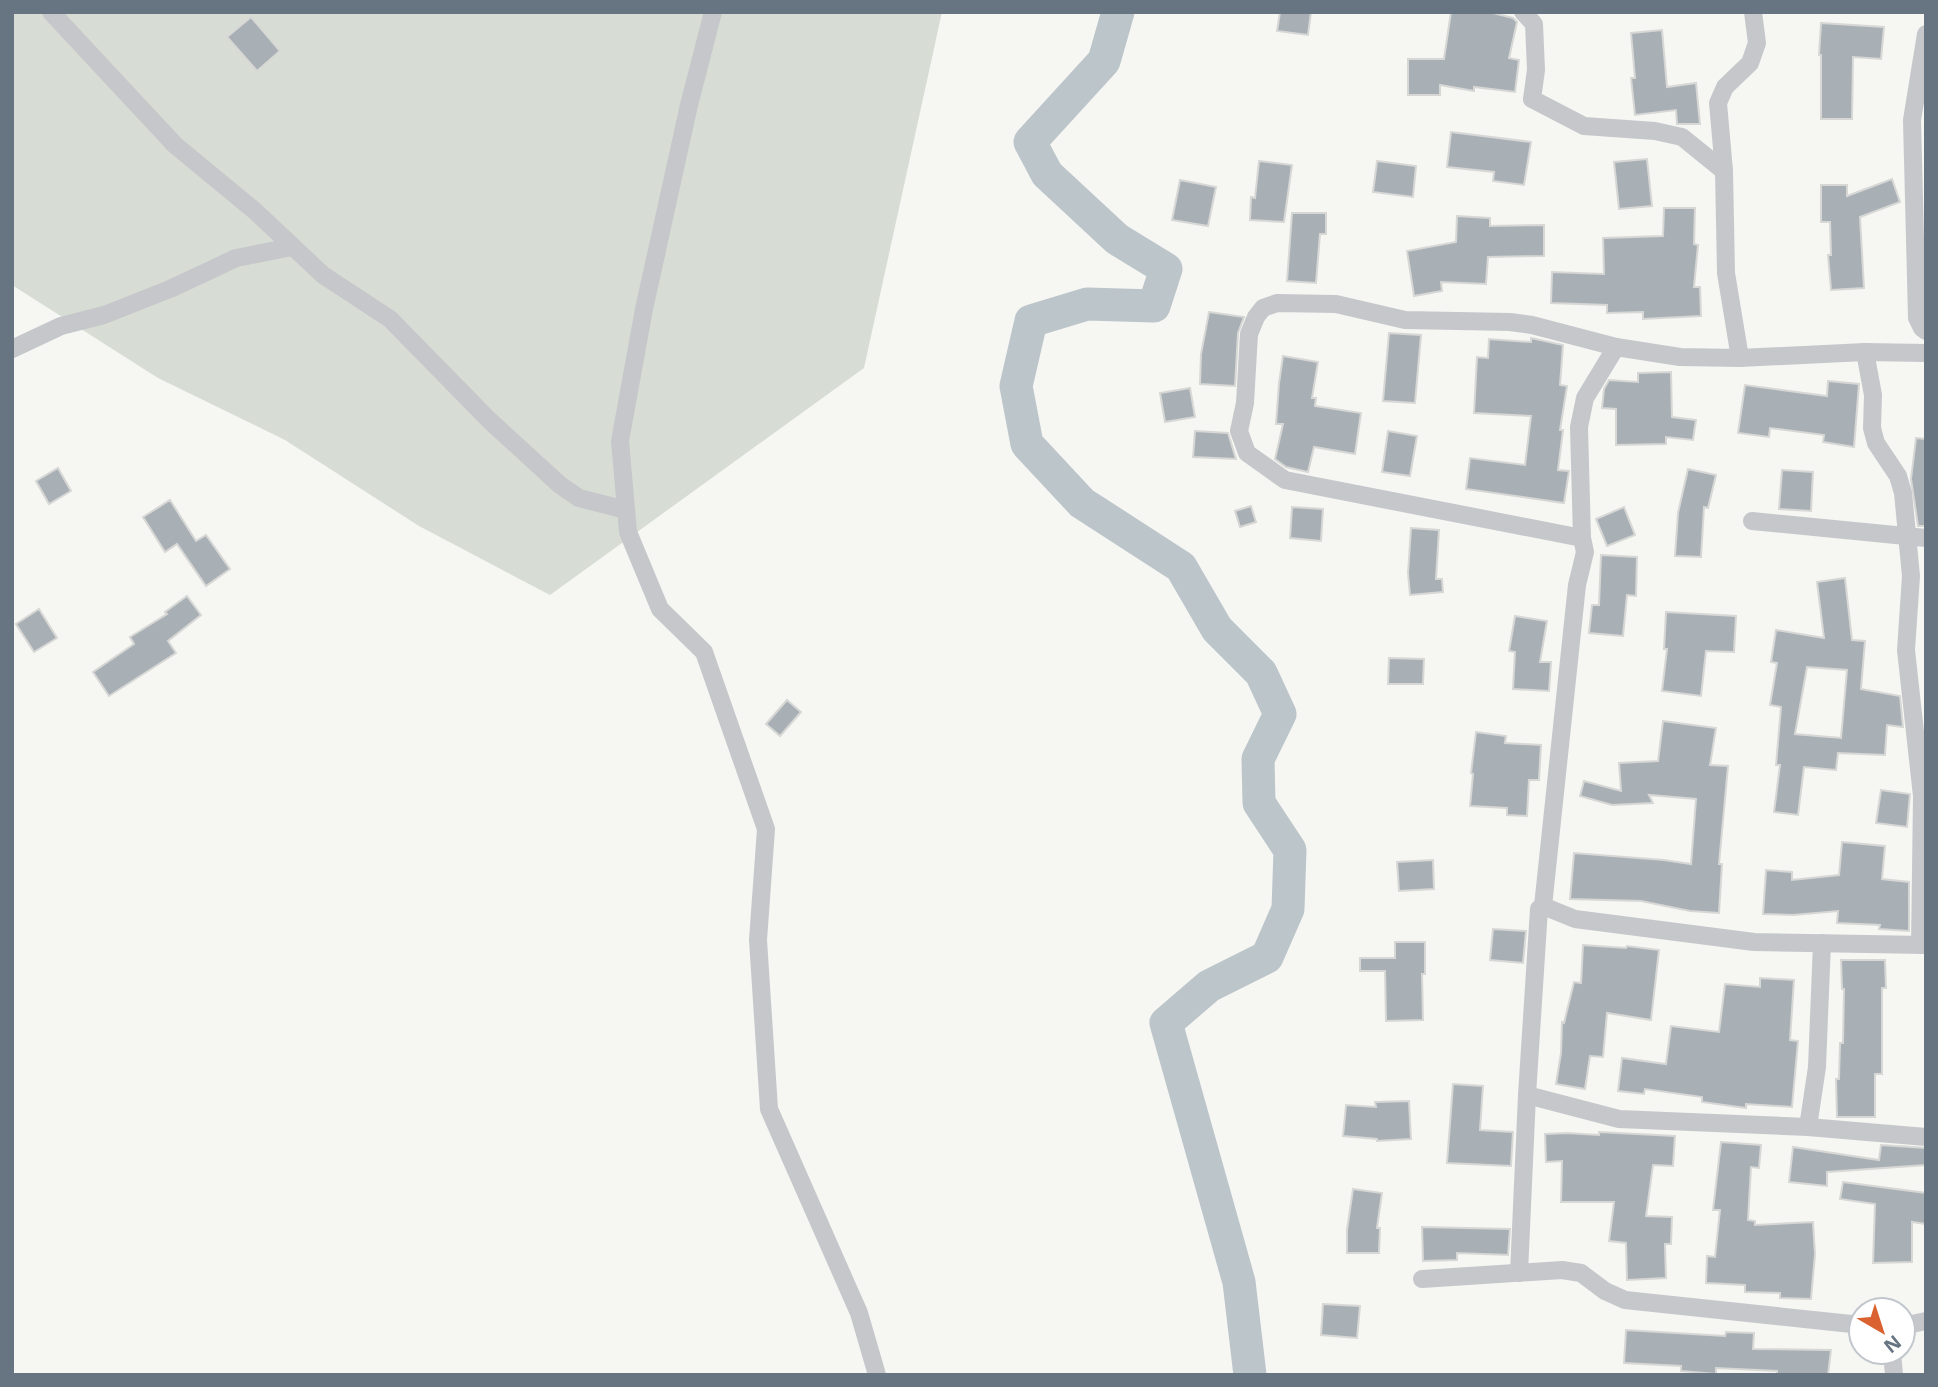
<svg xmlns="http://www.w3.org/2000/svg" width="1938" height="1387" font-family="'Noto Sans',sans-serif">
<rect width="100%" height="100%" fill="#f6f6f3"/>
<polygon fill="#d7ddd4" points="12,12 942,12 864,368 550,595 419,526 285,440 158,378 12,285"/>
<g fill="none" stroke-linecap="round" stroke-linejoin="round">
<polyline stroke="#bcc5ca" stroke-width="33" points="1118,12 1104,61 1030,142 1047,174 1117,239 1166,269 1154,306 1087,304 1031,321 1016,386 1027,444 1082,503 1181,567 1217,629 1261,673 1280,714 1258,759 1259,803 1290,850 1288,909 1267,957 1209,986 1166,1023 1239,1282 1250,1375"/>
</g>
<g fill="#a9b0b5" stroke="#d7d8d6" stroke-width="2" fill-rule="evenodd">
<polygon points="1280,12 1311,12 1308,35 1277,31"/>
<polygon points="1451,12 1489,12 1513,18 1517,22 1509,58 1519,60 1515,92 1474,87 1474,91 1440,85 1440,95 1408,95 1408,59 1444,59"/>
<polygon points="251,17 280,51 257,71 227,37"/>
<polygon points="1821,23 1884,27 1881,59 1853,57 1852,119 1821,119 1821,55 1819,55"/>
<polygon points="1662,30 1667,87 1696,83 1700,124 1677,124 1676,110 1635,115 1631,78 1635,78 1631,33"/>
<polygon points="1451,132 1531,142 1524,185 1493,181 1494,172 1447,167"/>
<polygon points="1647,159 1652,206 1619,209 1614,162"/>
<polygon points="1259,161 1292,165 1284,222 1250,220 1251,197 1255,198"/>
<polygon points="1377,161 1416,166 1413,197 1373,192"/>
<polygon points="1892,179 1900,202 1860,217 1864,288 1831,290 1828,255 1831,255 1830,222 1821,222 1821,185 1847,185 1847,196"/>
<polygon points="1180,180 1216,187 1208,226 1172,220"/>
<polygon points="1664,208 1695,208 1694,244 1698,245 1694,287 1700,287 1701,316 1643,319 1643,312 1607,313 1607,305 1551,303 1552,272 1604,274 1603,238 1663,236"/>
<polygon points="1292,213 1326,213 1326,234 1320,234 1316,283 1287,281"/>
<polygon points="1457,216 1490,218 1490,226 1544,225 1544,256 1488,257 1486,284 1441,282 1442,291 1414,296 1407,251 1456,242"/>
<polygon points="1209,312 1244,317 1238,333 1235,386 1200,384 1201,354"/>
<polygon points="1389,333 1421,335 1415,403 1383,401"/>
<polygon points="1531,338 1563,345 1560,385 1567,386 1560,430 1563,430 1558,470 1569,471 1564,503 1466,489 1470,458 1525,465 1531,416 1474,413 1477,357 1488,358 1489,339 1531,342"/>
<polygon points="1283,356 1318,362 1312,398 1316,398 1315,406 1361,413 1355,454 1314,447 1308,472 1286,467 1275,459 1283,424 1276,424 1279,383"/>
<polygon points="1671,372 1672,417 1696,420 1693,440 1666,437 1666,444 1616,445 1616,409 1602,408 1604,389 1609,380 1638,382 1638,373"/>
<polygon points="1828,381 1859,384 1854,447 1823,442 1824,435 1770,428 1769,437 1738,433 1745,385 1827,396"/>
<polygon points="1190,388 1195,417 1165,422 1160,393"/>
<polygon points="1195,431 1228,433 1236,459 1193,457"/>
<polygon points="1388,431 1417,436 1410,476 1382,472"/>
<polygon points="1916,438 1926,439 1926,526 1918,526 1911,479"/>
<polygon points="58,468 71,491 49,504 36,481"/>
<polygon points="1688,469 1716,475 1708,508 1704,507 1701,557 1675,556 1678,513"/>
<polygon points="1782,470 1813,472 1811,511 1779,509"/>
<polygon points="170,500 196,541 206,535 230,569 206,586 177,544 165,552 143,517"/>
<polygon points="1251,506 1256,522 1240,527 1235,511"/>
<polygon points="1292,507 1323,509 1321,541 1290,538"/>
<polygon points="1624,507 1635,535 1607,546 1596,519"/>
<polygon points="1411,528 1439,530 1436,579 1442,579 1443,592 1410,595 1408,573"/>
<polygon points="1601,555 1637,557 1636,596 1627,595 1623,636 1589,633 1592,605 1599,605"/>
<path d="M1845 578 1852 640 1865 641 1861 689 1900 696 1903 727 1887 725 1885 755 1838 753 1836 770 1804 767 1798 815 1774 812 1780 765H1776L1781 707 1770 705 1777 663 1771 662 1776 630 1824 638 1817 582ZM1807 667 1847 670 1841 738 1795 734Z"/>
<polygon points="187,596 201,615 168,641 176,653 109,696 93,672 134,644 130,637 167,614 165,612"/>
<polygon points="39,609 57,638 34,652 16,624"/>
<polygon points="1666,612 1736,616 1734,652 1706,651 1701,696 1662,691 1667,649 1664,649"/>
<polygon points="1515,616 1547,621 1540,662 1551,662 1549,691 1513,689 1515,652 1509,651"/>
<polygon points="1389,658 1424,659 1423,684 1388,684"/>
<polygon points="787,700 801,712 780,736 766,724"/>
<polygon points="1663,721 1716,728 1710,765 1728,766 1719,864 1722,864 1719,913 1690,911 1641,901 1570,899 1574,853 1664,860 1691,864 1696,799 1649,795 1653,803 1612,805 1580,796 1584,781 1621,791 1619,763 1658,761"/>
<polygon points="1476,732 1506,736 1505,743 1541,745 1539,780 1529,780 1527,816 1507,815 1507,808 1470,806 1473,774 1471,773"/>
<polygon points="1881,790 1910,794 1907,827 1876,823"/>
<polygon points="1842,842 1885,846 1882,879 1909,882 1909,931 1879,929 1880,925 1837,923 1838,911 1793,915 1763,914 1766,870 1792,872 1792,880 1839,875"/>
<polygon points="1433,860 1434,889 1399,891 1397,862"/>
<polygon points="1493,929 1526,931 1523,963 1490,960"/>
<polygon points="1395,942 1425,942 1425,974 1422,974 1423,1020 1386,1021 1385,971 1360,971 1360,958 1395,958"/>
<polygon points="1583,945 1626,948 1627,946 1659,950 1651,1020 1607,1013 1603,1057 1590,1056 1585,1089 1556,1084 1561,1053 1562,1022 1564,1023 1574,982 1581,983"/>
<polygon points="1841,960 1885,960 1886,988 1882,988 1882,1074 1875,1074 1875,1117 1837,1117 1836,1079 1839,1079 1840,1043 1843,1043 1844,989 1842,989"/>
<polygon points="1760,978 1794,980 1790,1040 1798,1041 1792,1107 1746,1104 1746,1108 1702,1102 1702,1097 1645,1089 1644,1094 1618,1091 1622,1058 1666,1064 1671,1026 1719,1032 1725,984 1760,987"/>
<polygon points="1453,1084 1483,1086 1480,1130 1513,1132 1511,1166 1447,1163"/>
<polygon points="1409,1101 1411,1139 1377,1141 1377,1139 1343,1136 1346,1105 1376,1107 1375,1102"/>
<polygon points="1599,1132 1675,1136 1673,1166 1653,1165 1646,1216 1672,1217 1671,1244 1665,1244 1666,1278 1627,1280 1626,1243 1609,1241 1614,1202 1561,1202 1562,1161 1546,1162 1545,1134 1567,1133 1599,1135"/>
<polygon points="1721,1142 1761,1145 1759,1168 1751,1167 1748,1220 1755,1221 1755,1225 1813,1222 1815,1254 1811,1299 1780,1298 1780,1293 1745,1292 1745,1285 1706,1283 1707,1256 1715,1257 1720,1210 1713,1210"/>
<polygon points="1881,1145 1926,1148 1926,1165 1827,1172 1827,1186 1789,1182 1793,1147 1879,1160"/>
<polygon points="1843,1182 1926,1193 1926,1224 1912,1222 1912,1262 1873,1263 1875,1204 1840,1199"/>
<polygon points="1353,1189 1382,1193 1377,1228 1380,1228 1379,1253 1347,1253 1347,1230"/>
<polygon points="1422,1227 1510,1229 1508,1255 1457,1253 1457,1260 1423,1261"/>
<polygon points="1323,1304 1360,1306 1357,1338 1321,1335"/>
<polygon points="1626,1330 1725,1336 1726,1332 1754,1333 1753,1349 1831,1350 1828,1375 1777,1375 1777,1371 1716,1368 1716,1374 1681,1371 1681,1366 1624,1363"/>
</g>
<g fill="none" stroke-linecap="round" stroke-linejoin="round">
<g stroke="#c5c7cb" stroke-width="18">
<polyline points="51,12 175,145 255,211 323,275 390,319 489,420 560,485 579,498 626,510"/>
<polyline points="713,12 689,105 644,309 620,441 628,532 660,609 704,652 766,829 758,940 769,1109 859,1313 877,1375"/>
<polyline points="1523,12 1534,24 1536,70 1532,99 1584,126 1655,131 1682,137 1724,171"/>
<polyline points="1926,34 1912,120 1917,318 1922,328 1926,331"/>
<polyline points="12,349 61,326 104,315 170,289 236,258 292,247"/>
<polyline points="1865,352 1873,395 1872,428 1876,443 1898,476 1903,493 1911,576 1906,650 1922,796 1920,945"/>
<polyline points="1740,358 1726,273 1724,171 1718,103 1725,87 1750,63 1757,43 1753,12"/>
<polyline points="1752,521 1926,538"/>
<polyline points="1582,538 1285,480 1247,453 1239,431 1245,403 1249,334 1256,317 1263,308 1277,303 1336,304 1405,320 1510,322 1532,325 1616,347 1680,357 1740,358 1865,352 1926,353"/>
<polyline points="1543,906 1575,919 1754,942 1926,945"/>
<polyline points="1527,1095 1619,1119 1808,1127 1926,1137"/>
<polyline points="1808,1127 1817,1067 1822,943"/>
<polyline points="1519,1273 1527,1095 1539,909 1543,906 1577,585 1585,552 1582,538 1579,427 1585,398 1616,347"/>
<polyline points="1422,1279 1562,1270 1581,1273 1605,1291 1625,1300 1861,1325"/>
<polyline points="1903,1326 1926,1321"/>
<polyline points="1892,1352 1894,1375"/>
</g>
</g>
<rect width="1938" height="1387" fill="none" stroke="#677482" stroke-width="28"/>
<g transform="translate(1882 1331) rotate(141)"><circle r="33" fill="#ffffff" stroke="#c2c7cd" stroke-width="2"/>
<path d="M0-5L12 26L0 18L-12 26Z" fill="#d96230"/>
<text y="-10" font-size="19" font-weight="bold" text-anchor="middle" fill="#677482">N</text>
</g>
</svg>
